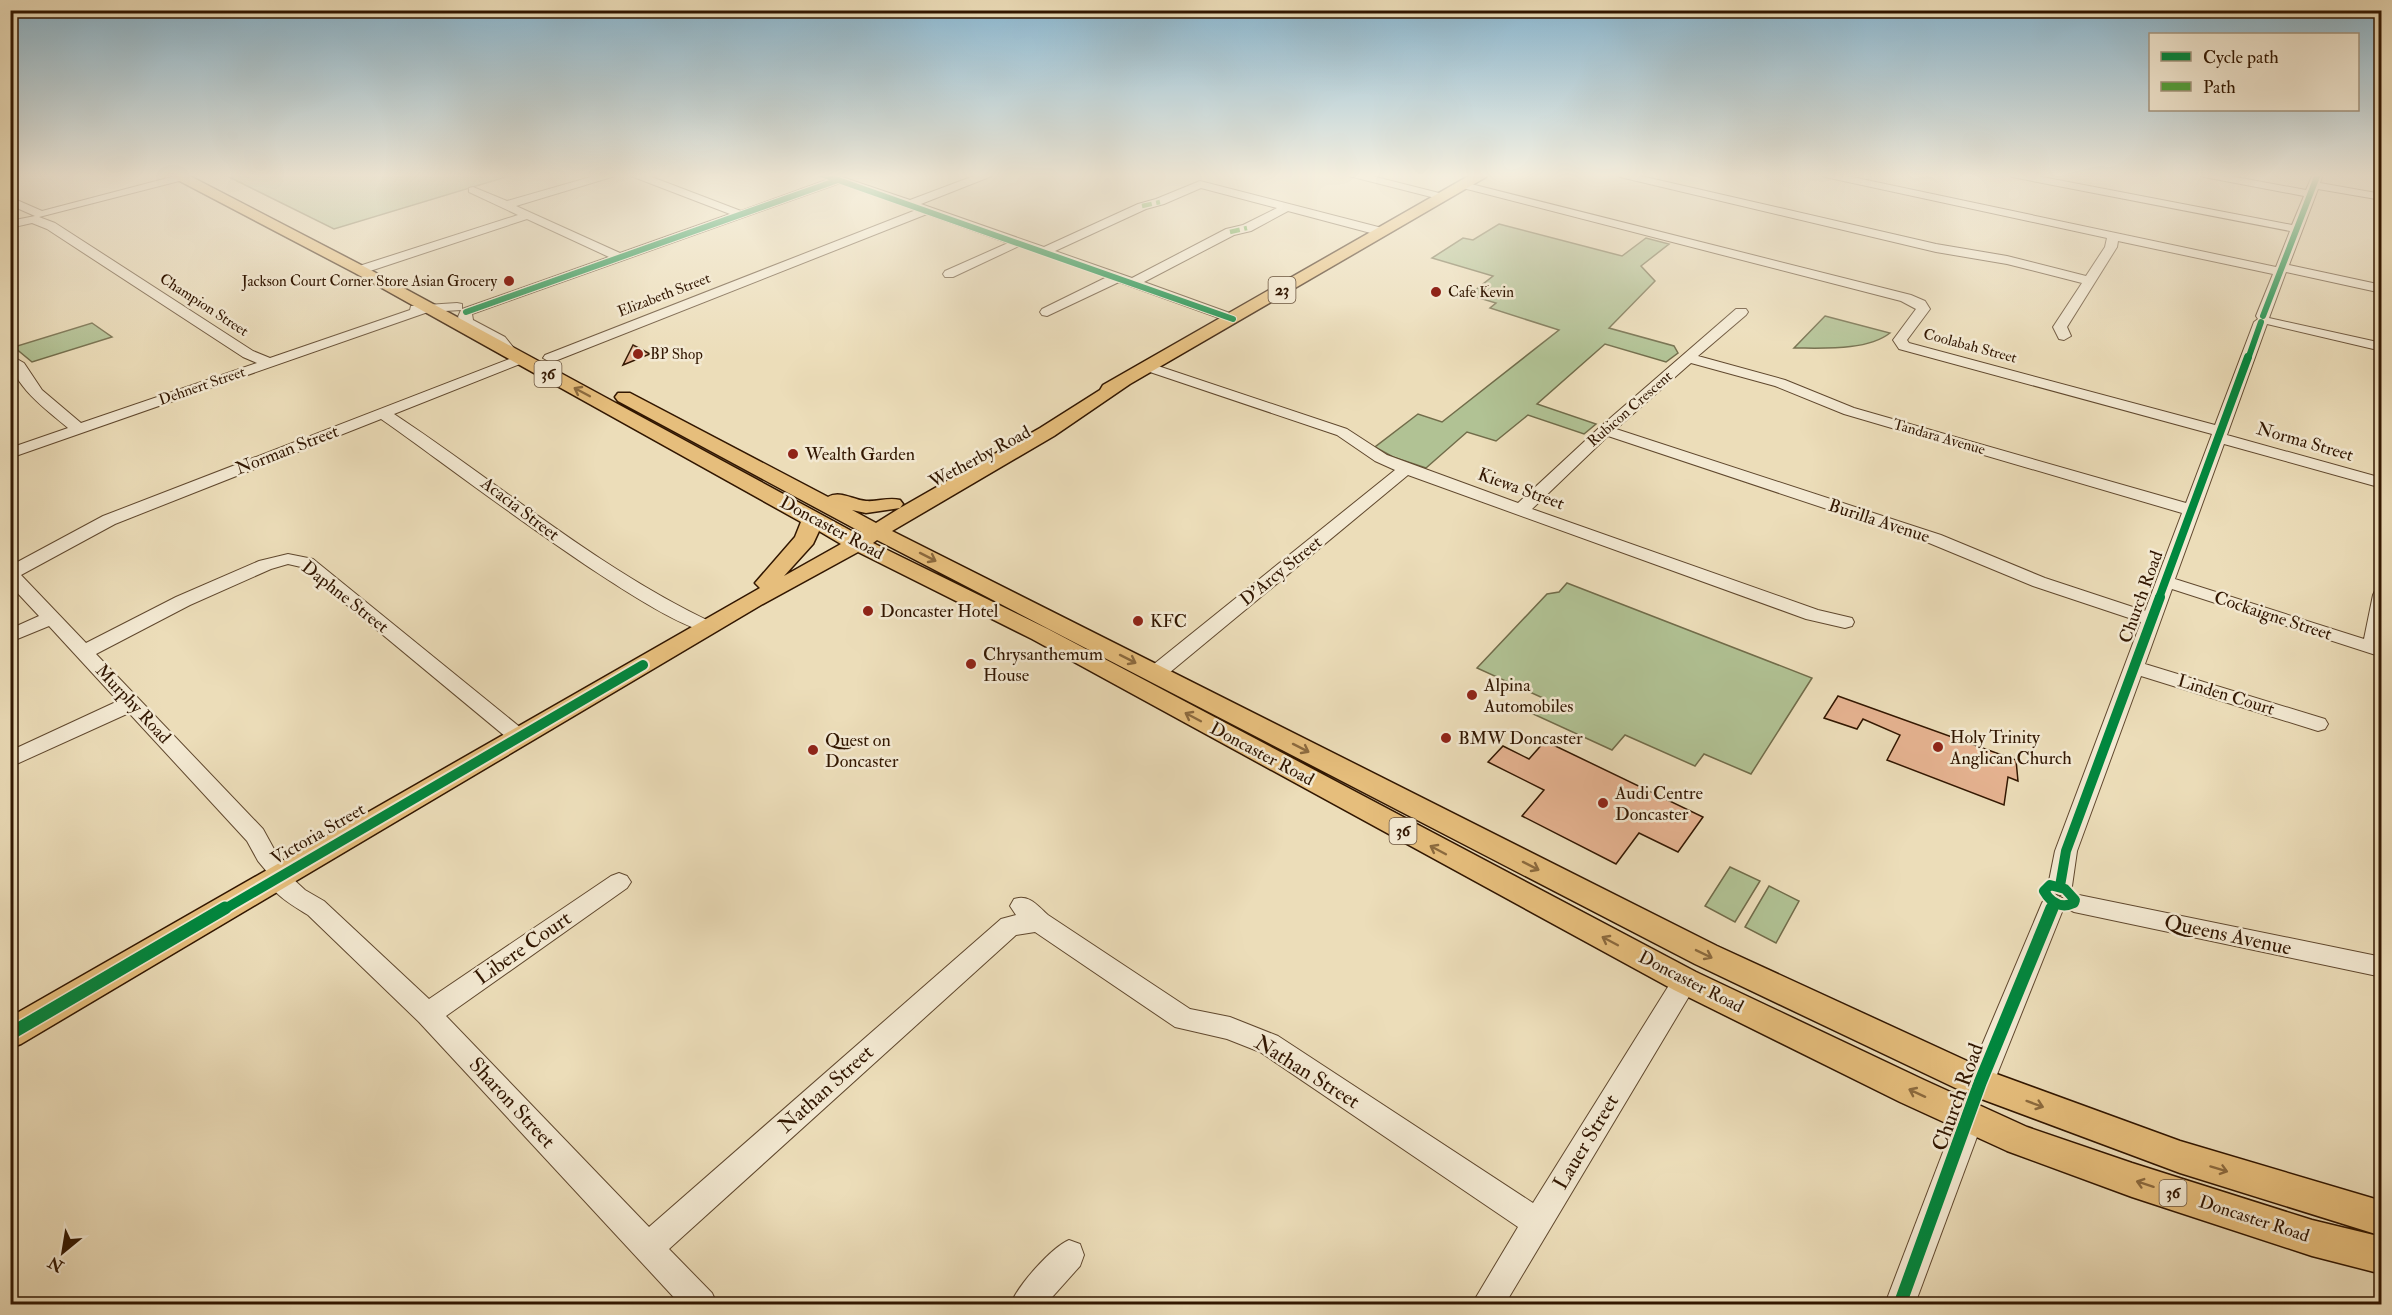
<svg xmlns="http://www.w3.org/2000/svg" width="2392" height="1315" font-family="'IM FELL Double Pica',serif">
<rect width="100%" height="100%" fill="#ecddb9"/>
<filter id="stains"><feTurbulence type="fractalNoise" baseFrequency=".00333" numOctaves="4"/><feColorMatrix values="0 0 0 0 .2 0 0 0 0 .09 0 0 0 0 .02 0 0 0 .5 -.17"/></filter>
<radialGradient id="worn" r=".72"><stop offset=".6" stop-color="#630" stop-opacity="0"/><stop offset="1" stop-color="#630" stop-opacity=".3"/></radialGradient>
<g fill="#b1c294" stroke="#716c4a" stroke-width="1.5">
<polygon points="223,174 516,174 334,229"/>
<polygon points="1499,224 1622,256 1646,238 1669,244 1641,266 1655,281 1609,328 1674,346 1678,353 1666,362 1605,344 1537,404 1596,424 1584,434 1528,415 1496,441 1467,432 1426,468 1393,457 1375,447 1418,414 1442,422 1559,330 1490,308 1496,303 1469,295 1493,276 1432,258 1463,238 1473,240"/>
<path d="M1825 316 1890 333C1867 351 1823 348 1794 348Z"/>
<polygon points="92,323 112,337 32,362 14,347"/>
<polygon points="1567,583 1812,678 1751,774 1704,754 1695,766 1625,735 1612,750 1531,713 1543,698 1477,668 1547,594 1559,592"/>
<polygon points="1730,867 1760,881 1735,922 1705,906"/>
<polygon points="1769,886 1799,901 1776,943 1745,927"/>
</g>
<g fill="#e7b492" stroke="#311600" stroke-width="1.5">
<polygon points="633,345 650,354 623,365"/>
<polygon points="1838,696 2016,760 2018,781 2008,777 2004,805 1887,760 1900,735 1863,719 1857,729 1824,718"/>
<polygon points="1545,741 1703,817 1678,852 1639,833 1616,864 1522,816 1544,790 1488,762 1503,746 1529,759"/>
</g>
<g fill="none" stroke-linecap="round" stroke-linejoin="round">
<defs>
<g id="minor">
<path d="M183 174 187 175V179L39 217 55 223 253 351 270 358 410 310 411 306 457 303 462 304V309L609 257 527 219 364 273H356L354 270 356 267 518 215 469 192V188L473 187 507 201 601 174H616L615 176 516 206 620 253 730 214 631 176 630 174H644L741 211 829 179 823 177V174H833L910 200 979 174H993L992 176 921 204 1044 247 1138 204 1156 199 1200 181 1386 229 1388 232 1382 236 1288 211 1251 231 1234 235 1144 282 1238 316 1240 319 1233 323 1119 282 1047 316 1042 315 1040 312 1042 309 1107 277 1019 246 953 277H945L943 274 945 271 1008 243 927 214 555 361 550 362 543 358 545 355 916 210 840 183 472 314 473 320 505 337 517 352 515 355H505L495 343 462 325 458 317 461 310 428 312 10 458V448L68 428C47 410 10 384 10 355L24 363 42 390 81 423 257 363 243 357 47 229 32 223 10 228V221L35 216 10 205V197L42 211ZM1201 188 1277 208 1243 225 1226 229 1132 278 1055 251 1146 209 1164 204Z"/>
<polygon points="1348,174 1364,174 1447,195 1449,197 1443,200 1349,176"/>
<path d="M1615 174H1632L1936 244 2007 256 2086 276 2105 247 2107 238 1825 177 1820 174H1838L2276 267 2290 231 2012 177 2007 174H2027L2292 225 2304 196 2204 177 2199 174H2219L2306 190 2313 174H2323L2320 183 2382 194V200L2318 189 2289 265 2382 285V293L2286 272 2269 318 2382 343V351L2267 324 2227 435 2382 478V488L2224 444 2175 579 2364 639 2373 595 2375 591 2382 590V657L2172 589 2145 664 2325 719 2328 724 2325 729 2318 731 2141 676 2077 851 2072 886 2068 892 2060 895 2052 892 2048 886 2055 851 2141 622 2033 586 1929 543 1608 436 1532 509 1818 610 1852 618 1854 622 1852 626 1845 628 1806 619 1408 475 1163 678 1156 679 1149 678 1146 673 1149 668 1395 470 1375 461 1337 435 1144 370 1142 367 1149 363 1347 429 1387 455 1518 503 1600 427 1736 309H1746L1748 312 1746 315 1698 356 1785 380 1854 408 2186 503 2212 434 1899 349 1893 340 1916 309 1901 301 1459 187V183H1467L1911 295 1925 301 1930 309 1907 340 1909 343 2215 425 2254 322 2258 319 2256 316 2273 274 2118 241 2117 247 2067 327 2071 336 2064 340 2059 339 2053 327 2082 283 2007 264 1936 252 1620 177ZM1691 363 1775 386 1844 414 2182 513 2145 611 2045 578 1941 535 1616 429Z"/>
<path d="M520 355 525 356 527 359 525 362 394 414C500 484 597 568 713 623L715 627 713 631C674 641 429 451 381 419L115 524 21 575 86 643 176 597 259 561 288 554 313 559 526 732 529 737 526 742 519 744 512 742 301 567 288 564 271 569 190 605 96 654 263 829 274 849 295 874 292 878 305 890 324 901 429 999 611 876 619 873 627 876 631 882 627 888 446 1016 649 1227 1001 919 1016 915 1010 906 1014 899C1029 894 1037 905 1048 915L1190 1009 1230 1017 1278 1036 1533 1203 1676 974 1685 970 1694 974 1698 981 1694 988 1505 1304H1472L1518 1227 1260 1052 1227 1039 1175 1027 1035 932 1016 935 669 1249 712 1293 717 1304H680L419 1022 308 915C292 905 274 895 265 878L268 873 258 861 247 841 129 713 10 767V751L118 701 49 626 10 642V629L39 616 10 585V566L103 516Z"/>
<polygon points="2054,894 2064,899 2074,894 2382,957 2382,977 2074,912 2064,907 1990,1092 1980,1095 1970,1092 1966,1083 2042,903 2046,896"/>
<polygon points="1970,1105 1980,1109 1984,1118 1915,1304 1885,1304 1956,1118 1960,1109"/>
<path d="M1069 1240 1080 1244 1084 1255 1080 1266 1046 1304H1011C1017 1286 1051 1248 1069 1240Z"/>
</g>
<path id="major" d="M171 174H186L365 267 857 534 861 532 618 401 615 397 618 393H630L828 497C840 490 853 500 866 501 878 502 888 497 900 500L903 504 900 508 1040 428 1100 390 1103 385 1472 174H1487L1486 177 1130 384 1054 436 892 531 1717 946 1991 1072 2180 1141 2382 1201V1236L2180 1173 1968 1094 1695 964 877 540 873 543 1048 629 1696 972 1924 1080 2027 1127 2132 1163 2312 1220 2382 1237V1274L2312 1256 2132 1197 2007 1151 1900 1102 1674 990 1032 639 858 552 761 605 21 1044 10 1048V1017L760 588 755 583 795 537 801 522 355 273 172 177ZM900 508 876 523 852 510 866 513ZM819 531 841 544 784 576 813 544Z"/>
</defs>
<use href="#minor" stroke="#60482e" stroke-width="2"/>
<use href="#major" stroke="#311600" stroke-width="3"/>
<use href="#minor" fill="#f3e9d2" fill-rule="evenodd"/>
<use href="#major" fill="#e6be7c" fill-rule="evenodd"/>
<g stroke="#52a13c" stroke-width="4.5" stroke-dasharray="10 4.5" stroke-linecap="butt">
<polyline points="1142,206 1160,202"/>
<polyline points="1230,232 1247,228"/>
</g>
<defs>
<g id="cycleway-far3">
<polyline points="821,174 1233,319"/>
<polyline points="466,312 838,180"/>
<polyline points="2263,316 2318,174"/>
<polyline points="2248,359 2261,322"/>
</g>
<polyline id="cycleway-far2" points="2159,598 2248,357"/>
<g id="cycleway-far1">
<path d="M2050 885 2065 889 2075 900 2074 903C2061 909 2051 903 2044 891Z"/>
<polyline points="2060,886 2066,851 2160,597"/>
<polyline points="223,910 643,665"/>
<polyline points="2051,910 2054,903"/>
</g>
<g id="cycleway">
<polyline points="10,1034 225,908"/>
<polyline points="1900,1304 1980,1083 2052,908"/>
</g>
</defs>
<use href="#cycleway-far3" stroke="#f3e9d2" stroke-width="8"/>
<use href="#cycleway-far2" stroke="#f3e9d2" stroke-width="10"/>
<use href="#cycleway-far1" stroke="#f3e9d2" stroke-width="14"/>
<use href="#cycleway" stroke="#f3e9d2" stroke-width="16"/>
<use href="#cycleway-far3" stroke="#00873e" stroke-width="6"/>
<use href="#cycleway-far2" stroke="#00873e" stroke-width="8"/>
<use href="#cycleway-far1" stroke="#00873e" stroke-width="10"/>
<use href="#cycleway" stroke="#00873e" stroke-width="13"/>
</g>
<defs><path id="oneway-shaft" d="M-6 0H5M1.5-3L5.5 0L1.5 3" fill="none" stroke-width="1.6" stroke-linecap="round" stroke-linejoin="round" transform="scale(1.5)"/></defs>
<g stroke="#8c6a3e">
<use href="#oneway-shaft" transform="translate(582 392) rotate(-152)"/>
<use href="#oneway-shaft" transform="translate(928 557) rotate(27)"/>
<use href="#oneway-shaft" transform="translate(1128 659) rotate(27)"/>
<use href="#oneway-shaft" transform="translate(1193 717) rotate(-152)"/>
<use href="#oneway-shaft" transform="translate(1301 748) rotate(27)"/>
<use href="#oneway-shaft" transform="translate(1438 850) rotate(-152)"/>
<use href="#oneway-shaft" transform="translate(1531 866) rotate(27)"/>
<use href="#oneway-shaft" transform="translate(1610 941) rotate(-152)"/>
<use href="#oneway-shaft" transform="translate(1704 954) rotate(26)"/>
<use href="#oneway-shaft" transform="translate(1917 1093) rotate(-155)"/>
<use href="#oneway-shaft" transform="translate(2035 1104) rotate(20)"/>
<use href="#oneway-shaft" transform="translate(2219 1169) rotate(17)"/>
<use href="#oneway-shaft" transform="translate(2145 1184) rotate(-162)"/>
</g>
<linearGradient id="sky" x2="0" y2="1"><stop stop-color="#88b7d2"/><stop offset="0.49" stop-color="#f6f0e0"/><stop offset="1" stop-color="#f6f0e0" stop-opacity="0"/></linearGradient>
<rect width="2392" height="358" fill="url(#sky)"/>
<g fill="#8f2418" stroke="#f3e9d2" stroke-width="2">
<circle cx="509" cy="281" r="6"/>
<circle cx="1436" cy="292" r="6"/>
<circle cx="638" cy="354" r="6"/>
<circle cx="793" cy="454" r="6"/>
<circle cx="868" cy="611" r="6"/>
<circle cx="1138" cy="621" r="6"/>
<circle cx="971" cy="664" r="6"/>
<circle cx="1472" cy="695" r="6"/>
<circle cx="1446" cy="738" r="6"/>
<circle cx="1938" cy="747" r="6"/>
<circle cx="813" cy="750" r="6"/>
<circle cx="1603" cy="803" r="6"/>
</g>
<g text-anchor="middle" dominant-baseline="central" stroke-width="5" stroke-linejoin="round" paint-order="stroke">
<g font-size="15" fill="#311600" stroke="#f3e9d2" text-anchor="start">
<text x="497" y="281" text-anchor="end">Jackson Court Corner Store Asian Grocery</text>
<text x="1448" y="292">Cafe Kevin</text>
<text x="650" y="354">BP Shop</text>
</g>
<g font-size="15" fill="#311600" stroke="#f3e9d2">
<text transform="translate(664 295) rotate(-21)">Elizabeth Street</text>
<text transform="translate(204 305) rotate(33)">Champion Street</text>
<text transform="translate(1970 346) rotate(15)">Coolabah Street</text>
<text transform="translate(202 386) rotate(-19)">Dehnert Street</text>
<text transform="translate(1630 409) rotate(-41)">Rubicon Crescent</text>
<text transform="translate(1939 437) rotate(16)">Tandara Avenue</text>
</g>
<g fill="#f3e9d2" stroke="#6b553f" stroke-width="1.5">
<rect x="1268.5" y="277" width="27" height="26" rx="4.5"/>
<rect x="534.5" y="361" width="27" height="26" rx="4.5"/>
<rect x="1389.5" y="818" width="27" height="26" rx="4.5"/>
<rect x="2159.5" y="1180" width="27" height="26" rx="4.5"/>
</g>
<g font-size="16" font-weight="bold" fill="#311600">
<text x="1282" y="290">23</text>
<text x="548" y="374">36</text>
<text x="1403" y="831">36</text>
<text x="2173" y="1193">36</text>
</g>
<g font-size="18" fill="#311600" stroke="#f3e9d2">
<text transform="translate(2305 442) rotate(16)">Norma Street</text>
<text transform="translate(287 450) rotate(-21)">Norman Street</text>
<text transform="translate(980 457) rotate(-28)">Wetherby Road</text>
<text transform="translate(1521 489) rotate(20)">Kiewa Street</text>
<text transform="translate(520 509) rotate(37)">Acacia Street</text>
<text transform="translate(1879 521) rotate(18)">Burilla Avenue</text>
<text transform="translate(832 528) rotate(28)">Doncaster Road</text>
<text transform="translate(1281 571) rotate(-39)">D'Arcy Street</text>
<text transform="translate(345 597) rotate(38)">Daphne Street</text>
<text transform="translate(2141 597) rotate(-70)">Church Road</text>
<text transform="translate(2273 616) rotate(18)">Cockaigne Street</text>
<text transform="translate(2226 695) rotate(17)">Linden Court</text>
<text transform="translate(133 704) rotate(47)">Murphy Road</text>
<text transform="translate(1262 754) rotate(28)">Doncaster Road</text>
<text transform="translate(318 834) rotate(-30)">Victoria Street</text>
<text transform="translate(1691 982) rotate(27)">Doncaster Road</text>
<text transform="translate(2254 1219) rotate(18)">Doncaster Road</text>
</g>
<g font-size="18" fill="#311600" stroke="#f3e9d2" text-anchor="start">
<text x="805" y="454">Wealth Garden</text>
<text x="880" y="611">Doncaster Hotel</text>
<text x="1150" y="621">KFC</text>
<text x="983" y="654">Chrysanthemum<tspan x="983" dy="21">House</tspan></text>
<text x="1484" y="685">Alpina<tspan x="1484" dy="21">Automobiles</tspan></text>
<text x="1950" y="737">Holy Trinity<tspan x="1950" dy="21">Anglican Church</tspan></text>
<text x="1458" y="738">BMW Doncaster</text>
<text x="825" y="740">Quest on<tspan x="825" dy="21">Doncaster</tspan></text>
<text x="1615" y="793">Audi Centre<tspan x="1615" dy="21">Doncaster</tspan></text>
</g>
<g font-size="21" fill="#311600" stroke="#f3e9d2">
<text transform="translate(2228 935) rotate(12)">Queens Avenue</text>
<text transform="translate(523 948) rotate(-35)">Libere Court</text>
<text transform="translate(1307 1072) rotate(32)">Nathan Street</text>
<text transform="translate(826 1089) rotate(-42)">Nathan Street</text>
<text transform="translate(1958 1097) rotate(-70)">Church Road</text>
<text transform="translate(512 1103) rotate(47)">Sharon Street</text>
<text transform="translate(1586 1142) rotate(-59)">Lauer Street</text>
</g>
</g>
<rect width="2392" height="1315" fill="none" stroke="#ecddb9" stroke-width="36"/>
<rect x="12" y="12" width="2368" height="1291" fill="none" stroke="#311600" stroke-width="3"/>
<rect x="18" y="18" width="2356" height="1279" fill="none" stroke="#311600" stroke-width="1.5"/>
<rect x="2149" y="33" width="210" height="78" fill="#f3e9d2" stroke="#a5957e" stroke-width="1.5"/>
<rect x="2161" y="52" width="30" height="9" fill="#00873e" stroke="#a5957e" stroke-width="1.5"/>
<text x="2203" y="63" font-size="18" fill="#311600">Cycle path</text>
<rect x="2161" y="82" width="30" height="9" fill="#52a13c" stroke="#a5957e" stroke-width="1.5"/>
<text x="2203" y="93" font-size="18" fill="#311600">Path</text>
<g transform="translate(63 1252) rotate(210)" stroke="#f3e9d2" stroke-width="4.5" paint-order="stroke">
<path d="M0-4.5L10 22L0 15L-10 22Z" fill="#311600"/>
<text y="-9" font-size="16" font-weight="bold" text-anchor="middle" fill="#311600">N</text>
</g>
<rect width="100%" height="100%" filter="url(#stains)"/>
<rect width="100%" height="100%" fill="url(#worn)"/>
</svg>
